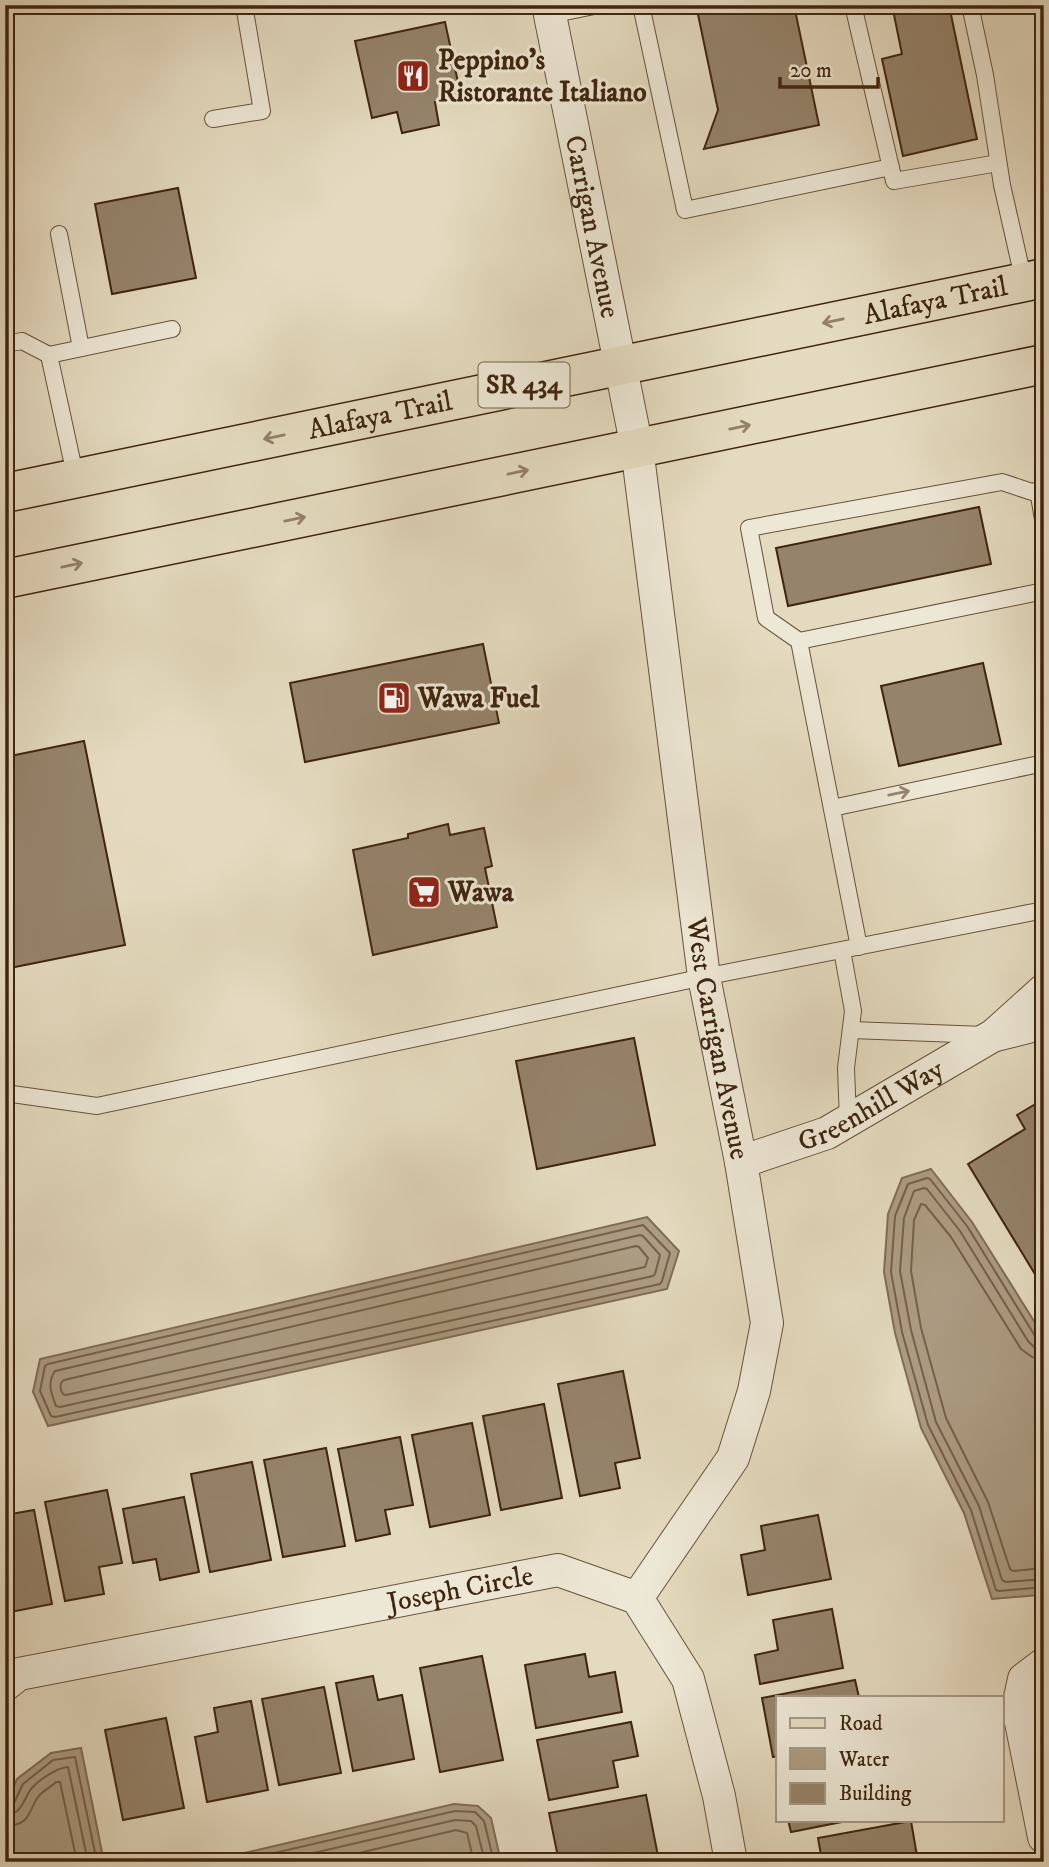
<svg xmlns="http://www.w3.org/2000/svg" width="1049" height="1867" font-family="'IM FELL DW Pica',serif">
<rect width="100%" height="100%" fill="#e4dabf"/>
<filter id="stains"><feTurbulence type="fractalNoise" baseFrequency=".00286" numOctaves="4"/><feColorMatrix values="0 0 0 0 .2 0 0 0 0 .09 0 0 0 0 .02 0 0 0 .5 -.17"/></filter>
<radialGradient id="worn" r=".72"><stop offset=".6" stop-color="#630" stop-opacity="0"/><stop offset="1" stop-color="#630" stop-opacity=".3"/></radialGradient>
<g fill="#ac9c83" stroke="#806c55" stroke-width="2">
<polygon points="931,1169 972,1222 1044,1337 1044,1593 1039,1595 992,1599 964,1513 921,1428 895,1333 884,1272 888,1214 902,1178"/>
<polygon points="647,1217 679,1251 667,1289 48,1426 33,1392 40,1359"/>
<polygon points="81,1748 104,1862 5,1862 5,1806 17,1779 51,1753"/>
<polygon points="454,1804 478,1806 491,1818 501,1862 206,1862"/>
</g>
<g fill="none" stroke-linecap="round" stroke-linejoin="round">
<g stroke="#766049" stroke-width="2">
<polygon points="643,1225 670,1253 662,1281 660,1284 55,1417 51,1416 40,1391 45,1366 48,1364"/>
<path d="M640 1235 643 1236 660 1255 655 1274 653 1276 60 1407 56 1406C51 1393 47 1383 55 1371Z"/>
<path d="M636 1246 639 1247 648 1258 645 1267 66 1395 63 1394C60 1390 59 1383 64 1380Z"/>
<polyline points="1044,1340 1039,1339 1035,1336 967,1226 930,1179 927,1178 908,1184 895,1216 891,1272 902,1332 928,1425 971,1510 996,1590 999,1591 1044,1587"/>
<polyline points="1044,1348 1034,1347 1028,1341 960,1231 927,1189 924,1188 914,1191 904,1218 900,1271 911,1330 936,1422 979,1506 1002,1580 1006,1582 1044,1579"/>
<polyline points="1044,1359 1032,1357 1021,1349 951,1237 925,1205 921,1204 914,1220 911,1271 921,1328 946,1418 988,1502 1010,1569 1013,1571 1044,1568"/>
<polyline points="5,1806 10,1806 14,1803 23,1784 53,1760 75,1757 97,1862"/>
<path d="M5 1815C21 1814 22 1804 29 1792 35 1782 56 1768 68 1767L88 1862"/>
<path d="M5 1826C31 1825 27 1813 38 1797 42 1791 51 1787 56 1782H60L77 1862"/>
<polyline points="236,1862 455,1811 475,1812 484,1821 494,1862"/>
<polyline points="275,1862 455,1820 471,1821 476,1826 485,1862"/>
<polyline points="321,1862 456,1830 467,1833 474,1862"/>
</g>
</g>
<g fill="#95836b" stroke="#3f250f" stroke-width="2">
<polygon points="696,5 794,5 819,125 704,149 718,110"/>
<polygon points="892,5 949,5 977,139 903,156 882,59 902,54"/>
<polygon points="445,22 461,96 435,102 439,125 402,133 397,112 372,118 355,41"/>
<polygon points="178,188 196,278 112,294 95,204"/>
<polygon points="979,507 991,564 788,606 776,548"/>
<polygon points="483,644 499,723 305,762 290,683"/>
<polygon points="983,663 1001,744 899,766 881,686"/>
<polygon points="84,741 125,945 5,969 5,757"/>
<polygon points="448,824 450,835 484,828 492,866 485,868 497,927 373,955 353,850 408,838 408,834"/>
<polygon points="634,1038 655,1145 537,1169 516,1061"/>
<polygon points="1044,1099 1044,1289 968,1164 1025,1129 1017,1115"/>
<polygon points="623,1371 640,1458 615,1463 620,1488 580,1496 558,1384"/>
<polygon points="544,1404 562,1498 501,1510 483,1416"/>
<polygon points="472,1423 490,1515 430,1527 412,1435"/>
<polygon points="400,1437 413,1505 385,1510 390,1534 356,1541 338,1449"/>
<polygon points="326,1448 345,1546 283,1557 264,1460"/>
<polygon points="252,1462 271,1560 210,1572 191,1474"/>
<polygon points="107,1490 122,1563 99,1567 104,1594 65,1601 45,1502"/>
<polygon points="184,1497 199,1572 160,1580 156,1559 133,1563 123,1509"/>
<polygon points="34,1510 52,1604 5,1613 5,1515"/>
<polygon points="818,1515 831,1579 748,1595 741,1555 765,1550 761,1526"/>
<polygon points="832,1609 843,1668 760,1684 755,1655 778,1650 773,1620"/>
<polygon points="585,1654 589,1677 615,1672 622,1712 536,1728 525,1665"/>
<polygon points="482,1656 503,1760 440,1772 420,1668"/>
<polygon points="373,1676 378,1700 402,1695 414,1759 353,1771 336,1683"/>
<polygon points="855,1680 859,1697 778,1697 778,1756 773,1757 762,1698"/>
<polygon points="324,1687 341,1773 279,1785 262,1699"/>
<polygon points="251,1701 268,1790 207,1802 195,1737 218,1732 214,1708"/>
<polygon points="166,1718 184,1808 123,1820 105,1730"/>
<polygon points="631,1722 638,1756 613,1761 618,1787 549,1800 537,1740"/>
<polygon points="646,1795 658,1856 629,1862 559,1862 549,1813"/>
<polygon points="788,1820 852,1820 791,1832"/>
<polygon points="911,1821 918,1862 795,1862 795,1860 821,1855 818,1838"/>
</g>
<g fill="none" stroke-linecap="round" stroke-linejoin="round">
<defs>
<g id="service">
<polyline points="641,5 685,210 891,167"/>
<polyline points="853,5 894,181 998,163"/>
<polyline points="970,5 985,75 1002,185 1024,282"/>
<polyline points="550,15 599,5"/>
<polyline points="213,119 262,111 244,5"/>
<polyline points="59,234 81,348"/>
<polyline points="5,344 22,341 49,355"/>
<polyline points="76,479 49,355 172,329"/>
<polyline points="1038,490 1044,525"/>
<polyline points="799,641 1044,591"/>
<polyline points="832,808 1044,763"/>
<polyline points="859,947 799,641 766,618 749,528 1002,482 1032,492 1044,489"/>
<polyline points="842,950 853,1011 846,1068 848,1120"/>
<polyline points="851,1030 985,1035"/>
<polyline points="5,1093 97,1106 704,977 1044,910"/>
</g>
<g id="minor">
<path id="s1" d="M548 5 637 448 704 977 741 1162 767 1323 754 1391 733 1458 637 1598"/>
<polyline points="996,1035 1044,1023"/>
<path id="s2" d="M741 1162 827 1133 994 1035 1044 990"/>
<polyline points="1044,1664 1024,1679 1018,1707 1044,1837"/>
<path id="s3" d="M5 1685 19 1674 558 1570 637 1598 688 1679 719 1796 731 1862"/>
</g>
<g id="primary">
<path id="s4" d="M5 493 1044 278"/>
<polyline points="5,579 1044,364"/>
</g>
</defs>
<use href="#service" stroke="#68523b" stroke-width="18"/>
<use href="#minor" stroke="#68523b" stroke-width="34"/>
<use href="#primary" stroke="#3f250f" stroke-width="41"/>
<use href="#service" stroke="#ede7d5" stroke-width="16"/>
<use href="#minor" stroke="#ede7d5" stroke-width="32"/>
<use href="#primary" stroke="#e4dabf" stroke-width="38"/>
</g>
<defs><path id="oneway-shaft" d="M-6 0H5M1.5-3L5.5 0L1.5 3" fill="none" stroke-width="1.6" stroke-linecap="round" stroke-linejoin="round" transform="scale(1.75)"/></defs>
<g stroke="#928067">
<use href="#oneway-shaft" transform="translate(833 321) rotate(168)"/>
<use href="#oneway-shaft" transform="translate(740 427) rotate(-12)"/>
<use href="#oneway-shaft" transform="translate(274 437) rotate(168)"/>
<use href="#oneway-shaft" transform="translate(518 472) rotate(-12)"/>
<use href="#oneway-shaft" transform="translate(295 519) rotate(-12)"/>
<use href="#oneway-shaft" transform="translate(72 565) rotate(-12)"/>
</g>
<use stroke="#968672" href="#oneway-shaft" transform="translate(899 793) rotate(-12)"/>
<defs>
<symbol id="restaurant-square" viewBox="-11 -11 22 22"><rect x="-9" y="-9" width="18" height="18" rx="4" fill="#8f2418" stroke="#ede7d5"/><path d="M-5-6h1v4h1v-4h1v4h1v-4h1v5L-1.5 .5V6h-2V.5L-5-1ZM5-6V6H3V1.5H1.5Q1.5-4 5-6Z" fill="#fff"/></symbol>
<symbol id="fuel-square" viewBox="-11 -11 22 22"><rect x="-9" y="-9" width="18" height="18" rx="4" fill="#8f2418" stroke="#ede7d5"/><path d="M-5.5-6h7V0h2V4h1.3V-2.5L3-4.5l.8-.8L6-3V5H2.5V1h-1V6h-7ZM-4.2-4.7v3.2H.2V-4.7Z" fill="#fff"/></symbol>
<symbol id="supermarket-square" viewBox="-11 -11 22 22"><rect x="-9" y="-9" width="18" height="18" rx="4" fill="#8f2418" stroke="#ede7d5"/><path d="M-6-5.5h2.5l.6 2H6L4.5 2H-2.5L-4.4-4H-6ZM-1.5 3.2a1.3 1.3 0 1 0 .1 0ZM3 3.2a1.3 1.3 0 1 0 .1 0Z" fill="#fff"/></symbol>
</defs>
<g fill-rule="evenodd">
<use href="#restaurant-square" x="394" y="57" width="38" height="38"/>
<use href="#fuel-square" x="375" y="679" width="38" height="38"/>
<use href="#supermarket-square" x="405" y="873" width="38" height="38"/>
</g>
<g text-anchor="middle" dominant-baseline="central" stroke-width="6" stroke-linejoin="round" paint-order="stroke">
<rect fill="#ede7d5" stroke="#735f4a" stroke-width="2" x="478.5" y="362.5" width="91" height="45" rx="5"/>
<g font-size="26" font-weight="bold" fill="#3f250f">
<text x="524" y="385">SR 434</text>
</g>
<g font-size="28" font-weight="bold" fill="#3f250f" stroke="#ede7d5" text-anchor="start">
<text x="438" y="60">Peppino's<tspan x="438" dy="32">Ristorante Italiano</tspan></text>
<text x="418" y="698">Wawa Fuel</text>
<text x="448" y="892">Wawa</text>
</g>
<g font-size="28" fill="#3f250f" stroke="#ede7d5">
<text stroke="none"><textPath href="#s1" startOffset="226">Carrigan Avenue</textPath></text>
<text stroke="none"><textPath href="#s4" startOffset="950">Alafaya Trail</textPath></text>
<text stroke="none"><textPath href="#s4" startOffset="383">Alafaya Trail</textPath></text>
<text stroke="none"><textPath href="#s1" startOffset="1048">West Carrigan Avenue</textPath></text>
<text stroke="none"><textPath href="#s2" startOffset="142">Greenhill Way</textPath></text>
<text stroke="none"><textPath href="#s3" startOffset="467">Joseph Circle</textPath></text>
</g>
</g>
<rect width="1049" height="1867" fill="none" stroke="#e4dabf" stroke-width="28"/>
<rect x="7" y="7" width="1035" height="1853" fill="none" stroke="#3f250f" stroke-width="3.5"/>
<rect x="14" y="14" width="1021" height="1839" fill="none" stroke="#3f250f" stroke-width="2"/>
<rect x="776" y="1696" width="228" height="126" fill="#ede7d5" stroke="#a79986" stroke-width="2"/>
<rect x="790" y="1718" width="35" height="10" fill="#e4dabf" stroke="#a79986" stroke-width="2"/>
<text x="839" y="1730" font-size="21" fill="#3f250f">Road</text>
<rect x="790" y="1748" width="35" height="21" fill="#ac9c83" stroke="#a79986" stroke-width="2"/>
<text x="839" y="1766" font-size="21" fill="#3f250f">Water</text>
<rect x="790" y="1783" width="35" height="21" fill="#95836b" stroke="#a79986" stroke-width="2"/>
<text x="839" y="1800" font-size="21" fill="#3f250f">Building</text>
<path d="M780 77v10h98v-10" fill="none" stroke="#3f250f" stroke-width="3.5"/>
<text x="790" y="77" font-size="21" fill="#3f250f" stroke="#ede7d5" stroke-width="5" paint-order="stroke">20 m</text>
<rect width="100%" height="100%" filter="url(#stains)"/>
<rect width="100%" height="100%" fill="url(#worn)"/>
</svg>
